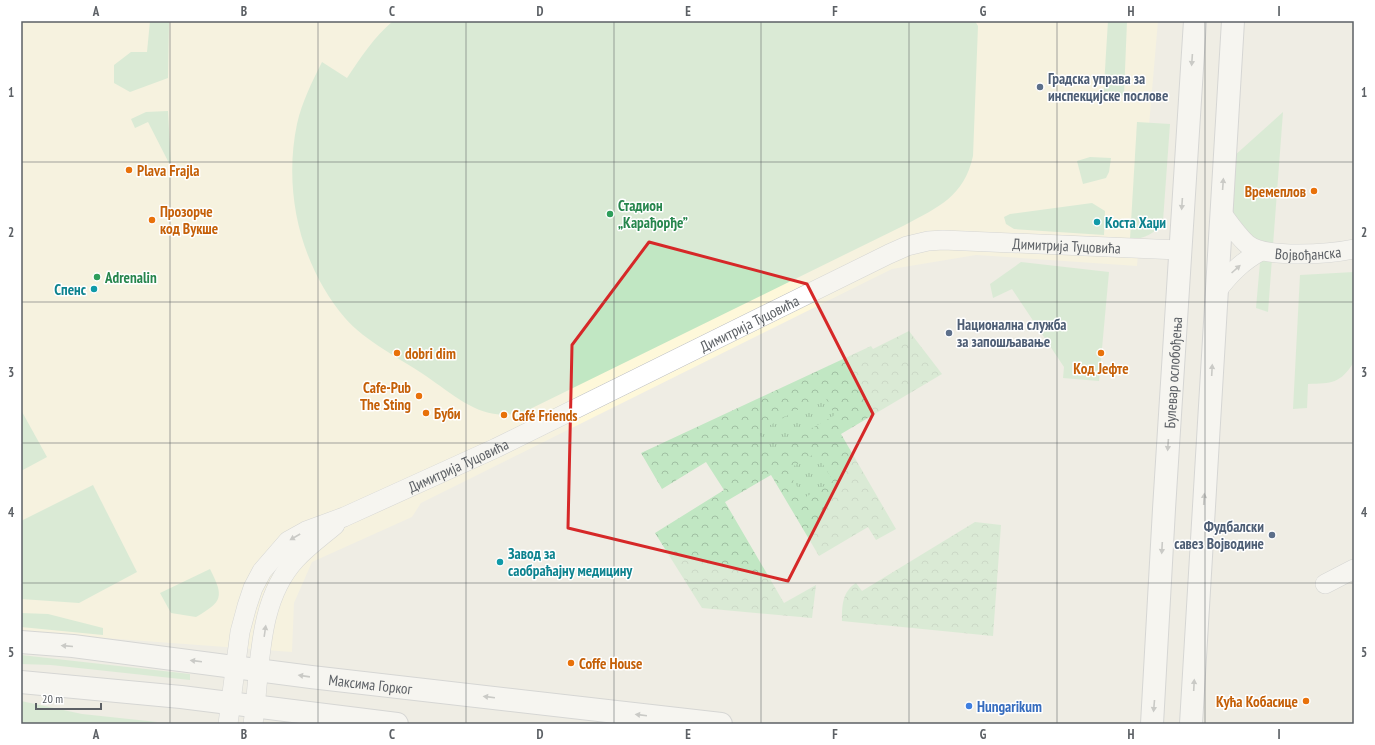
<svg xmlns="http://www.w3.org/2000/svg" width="1375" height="745" font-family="'PT Sans Narrow',sans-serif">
<defs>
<pattern id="forest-crowns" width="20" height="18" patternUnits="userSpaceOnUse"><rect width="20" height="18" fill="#c1e7c3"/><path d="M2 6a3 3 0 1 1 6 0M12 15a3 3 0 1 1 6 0" fill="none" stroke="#a0bfa2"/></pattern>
<pattern id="park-tufts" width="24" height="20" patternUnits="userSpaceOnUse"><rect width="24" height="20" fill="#c1e7c3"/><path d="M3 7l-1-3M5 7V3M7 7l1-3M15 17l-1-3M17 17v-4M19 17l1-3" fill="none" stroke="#a0bfa2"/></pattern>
</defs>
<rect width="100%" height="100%" fill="#efede4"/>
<polygon fill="#fef8da" points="21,21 1158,21 1137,266 976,255 892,269 421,503 412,517 312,562 294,603 292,652 21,632"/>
<g fill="#c1e7c3">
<polygon points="150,21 169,21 168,78 130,92 114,83 114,65 131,52 147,52"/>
<path d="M393 21H975L978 26 973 156C964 197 938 207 905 225L524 412C483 423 458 398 426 376 401 359 365 341 345 318 300 265 283 191 297 124 302 102 312 82 322 62L347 78C361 57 374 37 393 21Z"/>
<polygon points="1108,21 1127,21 1124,95 1103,102"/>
<polygon points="168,111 171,167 148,122 135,128 131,119 146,112"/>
<polygon points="1283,112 1268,312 1256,308 1261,251 1236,231 1224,165"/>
<path d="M1137 122 1170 124 1163 221C1156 233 1145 239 1130 239Z"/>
<polygon points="1090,157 1111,158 1109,172 1106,178 1083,184 1077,161"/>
<polygon points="1092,203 1105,211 1104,235 1014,229 1006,224 1004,217 1010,214"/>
<polygon points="1021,262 1109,272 1099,381 1063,378 1064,367 1012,289 993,298 990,284"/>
<path d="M1354 272V362C1340 384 1332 383 1308 384L1307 408 1293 409 1300 275Z"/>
<polygon points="21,410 47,457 21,471"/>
<polygon points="93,485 137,572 79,603 21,599 21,521"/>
<path d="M210 569C224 597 223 601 196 617L171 613 160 593Z"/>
<polygon points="21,613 48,614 103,628 103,635 21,627"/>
<polygon points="21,655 190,674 190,680 51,665 21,664"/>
<polygon points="21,701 82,714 157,722 145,724 21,724"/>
</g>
<g fill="url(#forest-crowns)">
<polygon points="909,331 942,374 841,434 896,529 876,540 868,527 819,556 771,475 725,502 784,603 816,585 812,618 702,608 655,533 724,490 706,462 662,489 641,453 871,346 873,349"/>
<path d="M975 522 1001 525 993 636 842 621C842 606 842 592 856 583L862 591Z"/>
</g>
<g fill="url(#park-tufts)">
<polygon points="824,395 835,415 770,452 758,432"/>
<polygon points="816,453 833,481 804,498 787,470"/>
</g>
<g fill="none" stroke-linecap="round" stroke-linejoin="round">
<defs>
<g id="street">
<path id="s1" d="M1221 212C1229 223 1237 235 1247 244 1265 259 1330 254 1354 249"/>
<path d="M1216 292C1229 275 1241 262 1261 251"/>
<polyline points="1325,584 1354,569"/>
<path id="s2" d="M228 724 240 632 247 606 253 588 262 571 288 541 306 531 344 517 496 448 889 254 907 246 928 241 943 240 1179 250"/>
<path d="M253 724C261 669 256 602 296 559 308 546 322 536 335 525"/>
</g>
<g id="secondary">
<path id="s3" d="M21 642 73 646 311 677 721 724"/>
<polyline points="21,682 181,697 397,724"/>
<path id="s4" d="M1152 724 1164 509 1195 21"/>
<polyline points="1191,724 1233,21"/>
</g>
</defs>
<use href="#street" stroke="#b7babf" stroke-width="20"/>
<use href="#secondary" stroke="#b8bbc1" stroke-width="24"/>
<use href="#street" stroke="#fff" stroke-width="19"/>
<use href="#secondary" stroke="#fff" stroke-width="22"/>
</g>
<defs><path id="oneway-solid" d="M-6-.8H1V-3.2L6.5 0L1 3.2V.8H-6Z"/></defs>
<g fill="#9da0a3">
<use href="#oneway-solid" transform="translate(1192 60) rotate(94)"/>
<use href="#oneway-solid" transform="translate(1223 184) rotate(-86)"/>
<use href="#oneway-solid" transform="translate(1182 204) rotate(94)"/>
<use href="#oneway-solid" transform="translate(1236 269) rotate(-42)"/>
<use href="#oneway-solid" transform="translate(1212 370) rotate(-87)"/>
<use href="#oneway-solid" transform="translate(1168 445) rotate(94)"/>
<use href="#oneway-solid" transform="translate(1204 499) rotate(-87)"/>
<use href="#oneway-solid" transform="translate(295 537) rotate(150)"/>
<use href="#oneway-solid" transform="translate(1162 548) rotate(93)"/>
<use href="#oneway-solid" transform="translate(265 631) rotate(-82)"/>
<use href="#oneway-solid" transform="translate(67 646) rotate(-175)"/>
<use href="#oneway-solid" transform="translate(196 661) rotate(-173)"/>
<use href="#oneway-solid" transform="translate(304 676) rotate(-172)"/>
<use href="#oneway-solid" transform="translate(1194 685) rotate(-87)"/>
<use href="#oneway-solid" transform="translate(489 697) rotate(-173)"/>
<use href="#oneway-solid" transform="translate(1154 706) rotate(95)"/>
<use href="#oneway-solid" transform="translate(641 715) rotate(-173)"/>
</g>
<path d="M0 0H1375V745H0ZM649 242 807 284 873 414 788 581 568 528 572 345Z" fill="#efede4" fill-opacity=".55" fill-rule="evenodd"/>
<path fill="none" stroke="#d62828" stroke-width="3" stroke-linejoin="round" d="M649 242 807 284 873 414 788 581 568 528 572 345Z"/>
<path fill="none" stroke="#5c6065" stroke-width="1" stroke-opacity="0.55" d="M170 21V724M318 21V724M466 21V724M614 21V724M761 21V724M909 21V724M1057 21V724M1205 21V724M21 162H1354M21 302H1354M21 443H1354M21 583H1354"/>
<g fill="#5c6f8a" stroke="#fff" stroke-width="1.5">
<circle cx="1040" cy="87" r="4"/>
<circle cx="949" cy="333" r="4"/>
<circle cx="1272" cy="535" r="4"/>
</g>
<g fill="#e8710a" stroke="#fff" stroke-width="1.5">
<circle cx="129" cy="170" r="4"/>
<circle cx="1314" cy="191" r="4"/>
<circle cx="152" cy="220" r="4"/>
<circle cx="397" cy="353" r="4"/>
<circle cx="1101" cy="353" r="4"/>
<circle cx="419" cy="396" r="4"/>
<circle cx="426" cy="413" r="4"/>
<circle cx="504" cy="415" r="4"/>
<circle cx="571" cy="663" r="4"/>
<circle cx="1306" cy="701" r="4"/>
</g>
<g fill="#2e9e5b" stroke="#fff" stroke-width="1.5">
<circle cx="610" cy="214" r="4"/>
<circle cx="97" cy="277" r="4"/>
</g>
<g fill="#0f9aa8" stroke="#fff" stroke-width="1.5">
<circle cx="1097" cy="222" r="4"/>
<circle cx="94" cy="289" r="4"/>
<circle cx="500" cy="562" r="4"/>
</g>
<circle fill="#3f7fe0" stroke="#fff" stroke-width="1.5" cx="969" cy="706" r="4"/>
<g text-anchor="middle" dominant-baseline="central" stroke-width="3" stroke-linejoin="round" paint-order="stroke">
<g font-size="15" font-weight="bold" fill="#4e5e75" stroke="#fff" text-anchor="start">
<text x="1048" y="78">Градска управа за<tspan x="1048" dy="17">инспекцијске послове</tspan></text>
<text x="957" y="324">Национална служба<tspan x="957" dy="17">за запошљавање</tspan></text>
<text x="1264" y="526" text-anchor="end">Фудбалски<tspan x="1264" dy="17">савез Војводине</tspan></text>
</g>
<g font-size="15" font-weight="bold" fill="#c56008" stroke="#fff" text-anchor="start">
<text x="137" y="170">Plava Frajla</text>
<text x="1306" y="191" text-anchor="end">Времеплов</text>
<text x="160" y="211">Прозорче<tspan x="160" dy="17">код Вукше</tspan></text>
<text x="405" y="353">dobri dim</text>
<text x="1101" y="368" text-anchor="middle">Код Јефте</text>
<text x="411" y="387" text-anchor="end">Cafe-Pub<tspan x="411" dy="17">The Sting</tspan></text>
<text x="434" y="413">Буби</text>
<text x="512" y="415">Café Friends</text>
<text x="579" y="663">Coffe House</text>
<text x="1298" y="701" text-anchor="end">Кућа Кобасице</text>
</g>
<g font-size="15" font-weight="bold" fill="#27864d" stroke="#fff" text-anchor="start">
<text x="618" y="205">Стадион<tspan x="618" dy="17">„Карађорђе”</tspan></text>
<text x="105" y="277">Adrenalin</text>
</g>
<g font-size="15" font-weight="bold" fill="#0d838f" stroke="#fff" text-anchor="start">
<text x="1105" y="222">Коста Хаџи</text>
<text x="86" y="289" text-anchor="end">Спенс</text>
<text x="508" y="553">Завод за<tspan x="508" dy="17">саобраћајну медицину</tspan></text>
</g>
<g font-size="15" fill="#5c6065" stroke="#fff">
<text stroke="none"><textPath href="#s2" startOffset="1044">Димитрија Туцовића</textPath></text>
<text stroke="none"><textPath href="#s1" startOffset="104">Војвођанска</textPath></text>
<text stroke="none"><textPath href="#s2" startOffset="708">Димитрија Туцовића</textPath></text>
<text stroke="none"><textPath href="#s4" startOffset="352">Булевар ослобођења</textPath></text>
<text stroke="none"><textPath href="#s2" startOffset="384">Димитрија Туцовића</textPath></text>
<text stroke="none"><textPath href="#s3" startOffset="352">Максима Горког</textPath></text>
</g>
<g font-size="15" font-weight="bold" fill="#366cbe" stroke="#fff" text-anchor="start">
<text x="977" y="706">Hungarikum</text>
</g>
</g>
<rect width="1375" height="745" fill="none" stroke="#ffffff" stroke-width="44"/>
<path d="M36 703v6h65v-6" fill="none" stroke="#5c6065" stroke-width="2"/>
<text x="42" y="703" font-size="12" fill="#5c6065" stroke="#ffffff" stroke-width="3" paint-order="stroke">20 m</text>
<rect x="22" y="22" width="1331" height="701" fill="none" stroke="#5c6065" stroke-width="1.5"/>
<g font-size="13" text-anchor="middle" font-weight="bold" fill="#5c6065">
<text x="96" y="16">A</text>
<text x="244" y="16">B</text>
<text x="392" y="16">C</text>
<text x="540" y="16">D</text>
<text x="688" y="16">E</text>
<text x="835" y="16">F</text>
<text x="983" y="16">G</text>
<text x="1131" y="16">H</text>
<text x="1279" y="16">I</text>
<text x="11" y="97">1</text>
<text x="1364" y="97">1</text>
<text x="11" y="237">2</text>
<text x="1364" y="237">2</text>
<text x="11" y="377">3</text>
<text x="1364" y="377">3</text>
<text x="11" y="517">4</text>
<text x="1364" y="517">4</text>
<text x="11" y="657">5</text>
<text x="1364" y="657">5</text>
<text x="96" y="739">A</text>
<text x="244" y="739">B</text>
<text x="392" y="739">C</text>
<text x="540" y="739">D</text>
<text x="688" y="739">E</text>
<text x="835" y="739">F</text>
<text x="983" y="739">G</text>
<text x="1131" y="739">H</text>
<text x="1279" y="739">I</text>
</g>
</svg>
